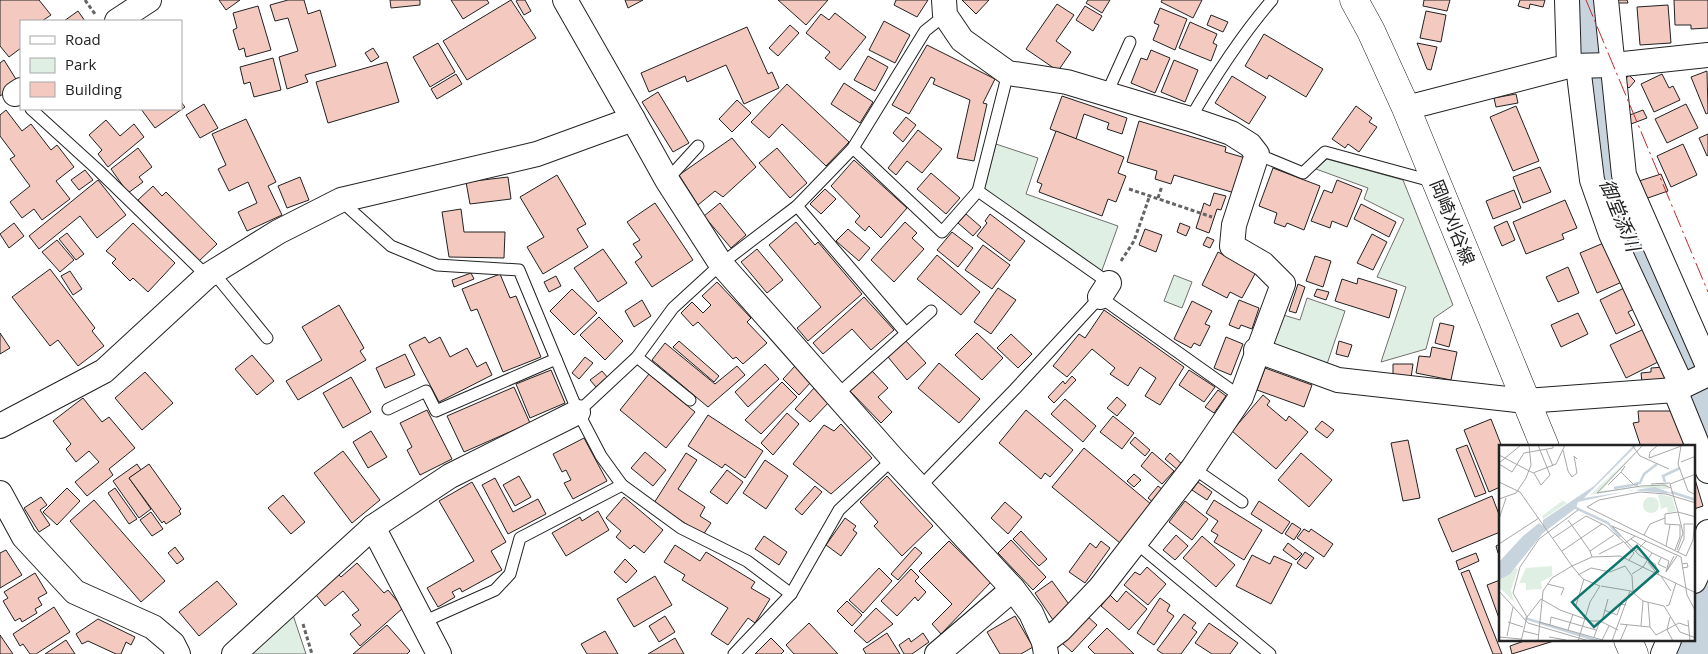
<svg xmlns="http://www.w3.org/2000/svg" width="1708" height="654" font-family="'Open Sans','Noto Sans JP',sans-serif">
<rect width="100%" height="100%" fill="#fff"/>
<g fill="#e0efe3" stroke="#6f6f6f">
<polygon points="996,144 1038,158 1026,194 1118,226 1101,273 984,189"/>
<polygon points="1327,159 1403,180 1453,305 1434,318 1426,349 1381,362 1406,287 1377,277 1404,219 1364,199 1368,188 1316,169"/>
<polygon points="1174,275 1192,282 1182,308 1164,301"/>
<polygon points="1307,298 1345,311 1326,367 1269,348 1280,314 1300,320"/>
<polygon points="291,609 306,654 244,654"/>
</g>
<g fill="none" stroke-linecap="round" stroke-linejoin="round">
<g stroke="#c7d3dd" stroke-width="48">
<polyline points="1589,0 1591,81 1602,170 1618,216 1691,370 1708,415"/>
<polyline points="1692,654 1708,606"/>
</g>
</g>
<g fill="#f3c9c0" stroke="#222">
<polygon points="0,0 39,0 51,15 42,21 21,21 21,48 9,57 0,46"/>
<polygon points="219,0 240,0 226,10"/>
<polygon points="288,0 304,0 308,14 320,10 336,66 305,75 308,82 287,89 279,57 298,51 288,18 275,21 270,5"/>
<polygon points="390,0 420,0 420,5 391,8"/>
<polygon points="451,0 487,0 489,3 463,19"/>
<polygon points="511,0 536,38 467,80 443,41"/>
<polygon points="518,0 525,0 531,11 524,15 516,1"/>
<polygon points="625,0 643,0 628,8"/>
<polygon points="778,0 828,0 806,25"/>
<polygon points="896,0 928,0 917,17 894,5"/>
<polygon points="962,0 989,0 976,14"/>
<polygon points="1088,0 1110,0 1102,13 1086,3"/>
<polygon points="1162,0 1202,0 1193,18 1161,2"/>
<polygon points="1424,0 1450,0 1447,11 1423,6"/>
<polygon points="1520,0 1545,0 1543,7 1530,4 1529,9 1518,6"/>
<polygon points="1618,0 1627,0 1628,3 1618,3"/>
<polygon points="1674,0 1708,0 1708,28 1691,29 1691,25 1675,25"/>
<polygon points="1057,4 1074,15 1056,41 1071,52 1058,71 1026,49"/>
<polygon points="1668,5 1671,43 1640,45 1637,7"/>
<polygon points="258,6 271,50 246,57 244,48 239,50 233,30 237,28 233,13"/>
<polygon points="1085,6 1102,16 1093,31 1076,20"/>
<polygon points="1160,8 1187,19 1175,50 1153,40 1159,25 1154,23"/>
<polygon points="78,11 85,21 64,21"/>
<polygon points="1426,11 1446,15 1441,42 1420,38"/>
<polygon points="835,13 866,37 840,70 825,58 830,52 806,33 821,14 829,20"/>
<polygon points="1211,15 1228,22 1223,32 1207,25"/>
<polygon points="884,21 910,35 895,63 869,50"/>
<polygon points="1190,22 1217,34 1213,43 1217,45 1211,61 1179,48"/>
<polygon points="790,25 799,33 778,56 769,48"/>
<polygon points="747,27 768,74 772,72 779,88 744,104 726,65 687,82 685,76 649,92 641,73"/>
<polygon points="1264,34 1323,69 1306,97 1269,75 1267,79 1245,66"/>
<polygon points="438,43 455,72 430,87 413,57"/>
<polygon points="1417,43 1437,47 1431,70 1427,69"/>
<polygon points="927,45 995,79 983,103 987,104 974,161 957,158 970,100 933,84 935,79 931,77 909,114 892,105"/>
<polygon points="373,48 379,57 371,62 365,53"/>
<polygon points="1151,50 1170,58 1155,93 1131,83 1141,58 1147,60"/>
<polygon points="868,56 888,67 875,91 854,80"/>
<polygon points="273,58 281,90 254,97 250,82 244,84 240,67"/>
<polygon points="4,60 19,84 0,96 0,63"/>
<polygon points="1174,60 1198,70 1185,102 1161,92"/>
<polygon points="387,62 399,102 328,123 316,82"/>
<polygon points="1707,71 1708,113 1706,114 1691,77"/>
<polygon points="456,74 462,84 437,99 431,89"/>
<polygon points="1662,74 1669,88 1673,86 1680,100 1654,112 1641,84"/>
<polygon points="1629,75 1635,81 1629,88 1623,82"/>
<polygon points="1232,76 1266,97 1249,124 1215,103"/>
<polygon points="844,83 873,102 860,123 831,104"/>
<polygon points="787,84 849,142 826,166 782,124 769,138 751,122"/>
<polygon points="658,92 689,143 673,152 642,102"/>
<polygon points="1516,94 1518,103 1496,107 1494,98"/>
<polygon points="1062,96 1127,118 1122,134 1107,129 1109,123 1084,114 1076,139 1050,129"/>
<polygon points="737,100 751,113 732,132 719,119"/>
<polygon points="181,102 185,107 155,128 141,109 181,109"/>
<polygon points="204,104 218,128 200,138 186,115"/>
<polygon points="1686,104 1698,128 1667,143 1655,119"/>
<polygon points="1356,106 1372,118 1369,122 1377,127 1359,152 1348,144 1345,148 1332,139"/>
<polygon points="1516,106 1539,161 1513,171 1490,117"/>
<polygon points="6,110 22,131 31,124 51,150 57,145 74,167 56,181 70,199 42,220 34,209 22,218 10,202 30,186 10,159 15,156 0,136 0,115"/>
<polygon points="1643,110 1647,118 1631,124 1627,116"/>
<polygon points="906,117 916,125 903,142 893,133"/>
<polygon points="246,119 276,182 268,186 282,215 247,231 238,212 257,203 248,182 229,191 218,169 226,165 212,134"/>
<polygon points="106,120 120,136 134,124 144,137 108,167 98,154 102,150 89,135"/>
<polygon points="1139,121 1226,147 1225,152 1249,159 1238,194 1174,175 1171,184 1155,179 1157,171 1127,162"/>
<polygon points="918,130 942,149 922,173 907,161 896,175 888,168"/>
<polygon points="1056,131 1124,157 1118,173 1126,176 1116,202 1108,199 1102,216 1039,192 1042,184 1037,182"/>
<polygon points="1708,134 1708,155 1707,156 1699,138"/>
<polygon points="732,138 756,167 723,197 715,191 698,205 679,175"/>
<polygon points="1683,144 1697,175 1671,187 1657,156"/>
<polygon points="138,148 152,167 139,177 143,182 128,193 111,169"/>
<polygon points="777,148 807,183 790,198 759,163"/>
<polygon points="854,160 907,208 881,238 869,226 865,231 855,222 860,216 831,186"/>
<polygon points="1540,167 1551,192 1523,203 1513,177"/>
<polygon points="1273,168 1320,186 1304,230 1287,223 1285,227 1274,223 1277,213 1259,206"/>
<polygon points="85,170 93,180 79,190 71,180"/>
<polygon points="931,173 960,198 946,214 917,189"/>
<polygon points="1661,174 1668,191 1645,199 1639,181"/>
<polygon points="557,175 586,224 577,229 588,247 543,274 527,247 544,237 520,197"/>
<polygon points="300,177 309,200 287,208 278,186"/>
<polygon points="508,177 511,199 470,204 466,182"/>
<polygon points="98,180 126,215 97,238 80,216 39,249 29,236"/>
<polygon points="1337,180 1362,190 1347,227 1332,221 1330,228 1311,221 1324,190 1332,193"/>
<polygon points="153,186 162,196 166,192 217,244 198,262 138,200"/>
<polygon points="825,189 836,199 821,214 810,204"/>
<polygon points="1514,190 1521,208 1493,219 1486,201"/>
<polygon points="1214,193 1226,196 1221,210 1217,209 1209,233 1196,228 1204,203 1210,206"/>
<polygon points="1565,200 1577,228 1562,234 1564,239 1526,254 1513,222"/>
<polygon points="655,203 693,260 652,287 635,262 642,257 633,244 640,240 627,222"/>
<polygon points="720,203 746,235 731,248 704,216"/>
<polygon points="1361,204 1396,222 1389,237 1354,219"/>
<polygon points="461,209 464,232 505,232 504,258 449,257 442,212"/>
<polygon points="966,214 981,227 973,236 958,223"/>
<polygon points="990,214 1025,241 1010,261 977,236 987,223 985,221"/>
<polygon points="1507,221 1515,240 1502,246 1494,227"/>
<polygon points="796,222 815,245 818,242 862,294 808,341 797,328 821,307 769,245"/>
<polygon points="905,222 917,233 912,238 924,249 894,282 871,260"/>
<polygon points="14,223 24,236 9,248 0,234"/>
<polygon points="133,223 175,263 148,292 133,278 130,281 112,263 116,259 106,251"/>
<polygon points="1180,223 1190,227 1186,236 1177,232"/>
<polygon points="848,229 870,248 859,261 836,241"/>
<polygon points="1145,229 1162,235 1156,252 1139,245"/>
<polygon points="952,232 973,248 958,267 937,250"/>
<polygon points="67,233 84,254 76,260 59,239"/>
<polygon points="1372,234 1387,242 1373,270 1357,263"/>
<polygon points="1207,237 1214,240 1210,248 1203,245"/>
<polygon points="57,240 74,260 60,272 42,252"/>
<polygon points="1606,242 1622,282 1597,293 1580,253"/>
<polygon points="983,245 1010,265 992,289 965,270"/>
<polygon points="603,249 627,283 598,302 574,268"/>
<polygon points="757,249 783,280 767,293 741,262"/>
<polygon points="1218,252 1256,272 1242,298 1230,292 1227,298 1202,285"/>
<polygon points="937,255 980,292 961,315 917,279"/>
<polygon points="1315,256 1331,261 1323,287 1306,281"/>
<polygon points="1568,267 1579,293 1558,302 1546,277"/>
<polygon points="50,269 95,328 92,331 104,346 78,366 58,340 50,346 12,297"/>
<polygon points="70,271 82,289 73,295 61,276"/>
<polygon points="471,273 474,279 454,287 452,280"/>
<polygon points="500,274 510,298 516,296 541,357 503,372 477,309 471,311 462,289"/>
<polygon points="556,276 561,286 549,292 544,282"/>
<polygon points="1358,278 1397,290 1389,318 1335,301 1342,279 1357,284"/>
<polygon points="717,282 751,318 747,322 767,343 743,364 736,357 733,359 698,322 693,326 681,313 692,302 703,313 711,305 702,296"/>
<polygon points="1298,284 1305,287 1296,313 1289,311"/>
<polygon points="998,288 1016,300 991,334 974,322"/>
<polygon points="1624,288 1634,309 1628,312 1635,325 1616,334 1600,300"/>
<polygon points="572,289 597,313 574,335 550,311"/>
<polygon points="1317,289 1329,292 1326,300 1314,296"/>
<polygon points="864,297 894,330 871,350 852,329 823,354 813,343"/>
<polygon points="642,300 651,316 634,327 625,311"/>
<polygon points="1239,300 1259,308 1252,329 1241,325 1239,329 1229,325"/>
<polygon points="1192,301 1212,311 1205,324 1210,326 1200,346 1194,343 1191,348 1174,339"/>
<polygon points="339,305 364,348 360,351 366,360 298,400 286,381 322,360 302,327"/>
<polygon points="1104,310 1184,367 1160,405 1145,396 1156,378 1140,367 1128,386 1110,374 1115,368 1092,349 1067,377 1053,366 1079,334 1085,338"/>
<polygon points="1578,313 1588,334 1561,347 1551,325"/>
<polygon points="599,317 623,341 605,360 580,335"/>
<polygon points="1440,323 1454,326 1449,347 1435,343"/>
<polygon points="1644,329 1660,361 1626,378 1610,345"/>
<polygon points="0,333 10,348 0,354"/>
<polygon points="977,333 1003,358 982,380 955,355"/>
<polygon points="1011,334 1032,354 1018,368 997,348"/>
<polygon points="425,337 429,343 440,337 450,357 467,348 477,367 486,362 492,375 439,402 409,345"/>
<polygon points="1226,337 1243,344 1231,375 1214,368"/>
<polygon points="679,341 719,376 714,382 673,347"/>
<polygon points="906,341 926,363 907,380 888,357"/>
<polygon points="1339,341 1352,345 1348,357 1336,354"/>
<polygon points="665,343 715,384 737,366 745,375 708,407 652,360"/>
<polygon points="1432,347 1457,352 1451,380 1416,373 1419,356 1430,357"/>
<polygon points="405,354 415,375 385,388 376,368"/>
<polygon points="252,355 274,381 257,395 235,369"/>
<polygon points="585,357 593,363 579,379 572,373"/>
<polygon points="939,363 980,399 959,423 918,388"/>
<polygon points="765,364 779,379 748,407 735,392"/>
<polygon points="1393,364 1413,364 1411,378 1393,377"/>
<polygon points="795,366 812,381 799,395 783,379"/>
<polygon points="1664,367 1665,380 1642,382 1641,373 1651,372 1651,368"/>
<polygon points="1265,368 1312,385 1304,407 1257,390"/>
<polygon points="551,370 565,403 530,418 516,384"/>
<polygon points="1189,370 1215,387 1204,402 1179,385"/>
<polygon points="602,371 608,378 596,387 590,380"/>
<polygon points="872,371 888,388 878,397 892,412 881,423 850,391"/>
<polygon points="145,372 173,403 142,430 115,398"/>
<polygon points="649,374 695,412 666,448 620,410"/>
<polygon points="1072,376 1076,380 1054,403 1048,397 1063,381 1065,384"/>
<polygon points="351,377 371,412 343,428 323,393"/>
<polygon points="782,382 797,397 761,434 745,420"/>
<polygon points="514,387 530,423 464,452 447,416"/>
<polygon points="815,387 830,401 810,422 795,409"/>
<polygon points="1218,390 1226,396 1214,413 1205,407"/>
<polygon points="1263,395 1270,401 1267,405 1286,421 1289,416 1308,432 1276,469 1232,431"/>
<polygon points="1117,397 1126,405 1117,416 1107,408"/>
<polygon points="83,398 102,422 109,417 135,448 109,469 113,475 87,496 75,482 99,462 89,451 76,462 66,449 71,444 53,421"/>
<polygon points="1065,399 1096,426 1083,442 1051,414"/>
<polygon points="427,410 452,459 420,475 407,450 412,447 400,423"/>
<polygon points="1026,410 1073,450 1050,477 1045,473 1041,479 999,443"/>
<polygon points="1638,411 1676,411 1684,447 1641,447 1633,423 1639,422"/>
<polygon points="787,413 799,424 773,455 761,443"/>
<polygon points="708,415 763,451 745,478 725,464 722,468 688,446"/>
<polygon points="1113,416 1134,433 1122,449 1100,432"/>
<polygon points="1491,419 1502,447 1500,487 1489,492 1464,430"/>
<polygon points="1322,421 1334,430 1327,438 1315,429"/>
<polygon points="841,424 872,458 831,494 793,464 824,425 834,431"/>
<polygon points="371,431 387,457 368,468 353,442"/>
<polygon points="1135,437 1150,450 1145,456 1130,443"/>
<polygon points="584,438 607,481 573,499 564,483 571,480 566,470 562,472 553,454"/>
<polygon points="1408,440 1420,498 1403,501 1391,443"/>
<polygon points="1467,445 1486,493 1475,497 1456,449"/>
<polygon points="1084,448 1152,505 1120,543 1052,487"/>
<polygon points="343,451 380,500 352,523 314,473"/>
<polygon points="645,452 666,470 653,486 631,468"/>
<polygon points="1152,452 1174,471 1162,484 1141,466"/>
<polygon points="686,453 697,460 678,489 705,507 700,516 711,523 703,535 654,503"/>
<polygon points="1170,453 1184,466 1179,471 1165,459"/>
<polygon points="1301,453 1332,480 1309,507 1278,480"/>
<polygon points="765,460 788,476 766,509 743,493"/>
<polygon points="137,464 141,470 129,478 151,509 139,518 113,481"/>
<polygon points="149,464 181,509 179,511 181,514 166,524 164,521 162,523 129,478"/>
<polygon points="727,470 743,482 727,504 710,492"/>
<polygon points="1134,474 1141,480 1134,487 1127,481"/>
<polygon points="519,476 531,497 515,506 503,485"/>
<polygon points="887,476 933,526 902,556 874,526 878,522 860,502"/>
<polygon points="1694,476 1703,506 1694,509"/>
<polygon points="495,478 513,512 538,499 546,514 508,534 482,485"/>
<polygon points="472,482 506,542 491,551 502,570 462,592 460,588 452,592 455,597 438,607 427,588 474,561 439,501"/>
<polygon points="1198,482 1212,492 1207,500 1192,490"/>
<polygon points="815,486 822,492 802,515 795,509"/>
<polygon points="1158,486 1163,490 1156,505 1148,498"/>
<polygon points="67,488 80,501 57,525 43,512"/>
<polygon points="115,488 137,519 129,524 108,493"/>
<polygon points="283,495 305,522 291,534 268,508"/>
<polygon points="1492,496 1500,517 1500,532 1452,552 1438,519"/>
<polygon points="41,497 47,505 40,510 50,525 39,532 24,508"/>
<polygon points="624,497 663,530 644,553 634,545 630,549 616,537 621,531 606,518"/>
<polygon points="94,500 165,581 141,602 70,521"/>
<polygon points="1214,500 1262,530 1244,560 1214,542 1218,535 1211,531 1218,521 1206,513"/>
<polygon points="1185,501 1208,519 1192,540 1169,522"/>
<polygon points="1259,501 1290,522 1282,534 1251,514"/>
<polygon points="1005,502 1022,517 1008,534 991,518"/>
<polygon points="598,511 609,530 566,556 552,533 580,517 582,521"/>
<polygon points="151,512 163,529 152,536 140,520"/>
<polygon points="845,518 856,526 853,530 857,533 841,556 826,545"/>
<polygon points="1292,523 1301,529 1294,540 1285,534"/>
<polygon points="1304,529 1309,532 1311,529 1333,544 1324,557 1297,538"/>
<polygon points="1021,531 1047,559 1039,566 1013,539"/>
<polygon points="1176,535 1188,546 1175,560 1163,550"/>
<polygon points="764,536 787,552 779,565 755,549"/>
<polygon points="1202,536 1235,565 1216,587 1183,558"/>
<polygon points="1011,540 1046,577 1033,590 998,553"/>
<polygon points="949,541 991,582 941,634 932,624 952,604 919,571"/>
<polygon points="1101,541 1110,548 1085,583 1069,572 1090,543 1096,548"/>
<polygon points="1288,543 1302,554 1296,560 1283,550"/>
<polygon points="1500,544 1500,553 1498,553 1496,546"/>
<polygon points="675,545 700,561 706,552 755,582 751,588 770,599 755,623 748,618 728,645 711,634 728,608 682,580 685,575 664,562"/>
<polygon points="175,547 184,559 177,564 168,553"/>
<polygon points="915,547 922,553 898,580 891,574"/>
<polygon points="6,550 22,575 0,588 0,553"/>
<polygon points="1305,552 1314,558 1306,569 1297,563"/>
<polygon points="1476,553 1479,561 1459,570 1456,561"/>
<polygon points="1252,555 1270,564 1274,556 1292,564 1271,604 1236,586"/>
<polygon points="625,559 637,571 626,583 614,572"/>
<polygon points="357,563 384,593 388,590 403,608 360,646 350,634 361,625 352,615 359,610 343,591 325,606 316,595 336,572 341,577"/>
<polygon points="1147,567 1166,584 1148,605 1124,585 1135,572 1140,575"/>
<polygon points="879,568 892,581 863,613 849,600"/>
<polygon points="911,569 919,577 915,581 926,592 918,601 915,597 897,616 881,601"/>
<polygon points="1469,570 1502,654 1493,654 1461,573"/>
<polygon points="35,573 47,593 38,598 42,605 35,609 37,613 22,622 20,618 15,621 3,601 8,598 4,592"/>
<polygon points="655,576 672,605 634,627 617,599"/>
<polygon points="1500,580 1500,621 1487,585"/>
<polygon points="217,581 237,604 199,636 179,612"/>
<polygon points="1052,581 1071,607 1053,620 1035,593"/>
<polygon points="1126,591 1147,609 1129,630 1101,606 1110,595 1117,602"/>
<polygon points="1160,598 1170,605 1167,611 1174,616 1154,645 1137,633"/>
<polygon points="847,601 862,615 852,626 837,611"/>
<polygon points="54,607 70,632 36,654 30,654 23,644 20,646 13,634"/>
<polygon points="876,608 893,624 867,643 854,631"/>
<polygon points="1184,614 1196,623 1192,628 1197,632 1181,654 1163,654 1157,650"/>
<polygon points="1086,615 1097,625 1072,652 1061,642"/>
<polygon points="665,616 675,632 659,642 649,626"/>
<polygon points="1015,616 1033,647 1021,654 1000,654 987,632"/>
<polygon points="98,619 135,637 131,645 126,642 121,654 116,654 88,641 82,644 76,634"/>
<polygon points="809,623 838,654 794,654 786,645"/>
<polygon points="1209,623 1238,643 1230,654 1212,654 1195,643"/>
<polygon points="387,625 410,651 407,654 353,654"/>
<polygon points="1107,628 1134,654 1095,654 1088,647"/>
<polygon points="605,631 618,654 587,654 581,644"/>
<polygon points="887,633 900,654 866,654 863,649"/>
<polygon points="923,633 929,642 912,654 904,654 899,645 909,638 911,642"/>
<polygon points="0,635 13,654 0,654"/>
<polygon points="675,638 684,654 648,654"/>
<polygon points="771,638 784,651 781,654 755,654"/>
<polygon points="66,640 75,654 45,654"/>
<polygon points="1527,640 1557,640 1512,654 1510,646"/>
</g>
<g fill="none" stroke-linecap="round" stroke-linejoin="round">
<defs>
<g id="service">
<polyline points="1107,93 1130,42"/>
<polyline points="31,109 98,170 207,276"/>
<path d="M1190 119C1215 76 1240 37 1272 0"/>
<polyline points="853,148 942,232 978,191 1008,73"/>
<polyline points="1257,154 1303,173 1325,152 1435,182"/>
<polyline points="667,180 698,146"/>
<polyline points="978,191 1109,283"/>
<polyline points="341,201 391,246 437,265 519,270 578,412 601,456 622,485 681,528 747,561 791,594"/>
<polyline points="797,206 906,333"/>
<polyline points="213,272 267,338"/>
<polyline points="637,357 690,400"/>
<polyline points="837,395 931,311"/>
<polyline points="388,409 426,391 436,411 556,359"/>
<polyline points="578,412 637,357 673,308 721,264 797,206 853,148 925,31 945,15"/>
<polyline points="1193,468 1242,502"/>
<polyline points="920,487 1015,389 1100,297 1241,397"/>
<polyline points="1135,542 1270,654"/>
<polyline points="423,622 495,590 510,574 520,538 622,485"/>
<polyline points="734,654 791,594 839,510 893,459"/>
</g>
<g id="minor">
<polyline points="944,0 945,15 962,40 1008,73 1067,82 1190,119 1231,133 1250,145 1257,154 1234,225 1232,246 1263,264 1283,284 1241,397 1193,468 1100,588 1060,630 1044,642"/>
<polyline points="1606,0 1624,175 1708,366"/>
<polyline points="117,21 149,0"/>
<polyline points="1569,66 1614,65 1708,55"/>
<polyline points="1578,66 1592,180 1611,234 1682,386"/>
<polyline points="15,94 21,90"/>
<polyline points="1406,108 1569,66 1567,0"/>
<polyline points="633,119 667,180 721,264 893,459 1013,589 1031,613 1044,642 1046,654"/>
<polyline points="1100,297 1109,283"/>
<polyline points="1256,350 1338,380 1526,401 1675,390 1708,374"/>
<polyline points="1675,390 1708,471"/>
<polyline points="0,426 104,371 207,276 278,232 341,200 537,154 633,119 565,0"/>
<polyline points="0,493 24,537 75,592 153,627 173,644 178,654"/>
<polyline points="373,527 439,654"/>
<polyline points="1694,581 1700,568 1708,532"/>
<polyline points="234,654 373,527 450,476 578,412"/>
<polyline points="937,654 1013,589"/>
<polyline points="1663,654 1669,640"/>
</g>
<g id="primary">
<polyline points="1354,0 1371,31 1406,108 1545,447"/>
<polyline points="1628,640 1634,654"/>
</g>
</defs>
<use href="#service" stroke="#222" stroke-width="13"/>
<use href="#minor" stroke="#222" stroke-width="26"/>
<use href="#primary" stroke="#222" stroke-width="29"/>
<g stroke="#646464" stroke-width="3" stroke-dasharray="4 2.5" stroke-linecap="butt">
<polyline points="85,0 95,14"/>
<polyline points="1129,189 1212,217"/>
<polyline points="1158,198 1162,186"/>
<polyline points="1121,261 1134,241 1150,195"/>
<polyline points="303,624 312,654"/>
</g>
<use href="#service" stroke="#fff" stroke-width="11"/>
<use href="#minor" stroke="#fff" stroke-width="24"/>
<use href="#primary" stroke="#fff" stroke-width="28"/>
<polyline stroke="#c62828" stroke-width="1" stroke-dasharray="18 4 2.5 4" stroke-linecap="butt" points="1586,0 1708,292"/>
</g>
<g text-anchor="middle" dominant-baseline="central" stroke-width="4" stroke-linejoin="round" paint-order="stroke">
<g font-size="18" fill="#222" stroke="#fff">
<text transform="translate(1453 222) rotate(68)">岡崎刈谷線</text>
</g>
<g font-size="19" font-style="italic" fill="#222" stroke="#fff">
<text transform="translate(1620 215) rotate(68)">御堂添川</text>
</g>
</g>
<g transform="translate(1499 445)">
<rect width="196" height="196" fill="#fff"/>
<path d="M136 8 102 46 168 39 170 44 133 43 91 50ZM50 49 68 58 44 74 43 71 63 56ZM159 49 173 52 177 66 169 68 168 62 162 64ZM144 60a8 8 0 1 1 16 0a8 8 0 1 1-16 0ZM53 121V131L42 137 43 144 27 145V138H20L27 123ZM16 123 19 124 12 145 15 157 0 142V135Z" fill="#e0efe3"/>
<path d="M135 0H138L85 53 156 42 175 49 133 45 79 57 77 63 44 88 11 129 0 135V117L24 91 40 78 44 81V75L95 41Z" fill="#c7d3dd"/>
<path fill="none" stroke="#c7d3dd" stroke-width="2.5" d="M166 37 164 31 181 23M135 39 141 38 145 29 158 19M115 43 134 40M172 47 197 55M75 62 109 78 121 92M26 173 99 196"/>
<path fill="none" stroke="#a7a7a7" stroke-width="1" d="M133 0 141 11 170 24M144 0 98 48 142 41 165 40 172 43M182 1 179 19 189 46 197 50M47 4 54 21M64 5 69 26 73 32 78 28 75 11 78 14M0 10 34 28 57 19 66 0M150 13 185 0M150 13 151 7 159 0M182 17 197 11M0 18 22 0M0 19 13 27 25 8 54 3V0M126 21 122 27 135 40H139M35 28 42 40 51 30 39 0M197 29 171 39 179 67 197 72M0 37 21 47 73 121 93 112 121 111 197 148M152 39 171 38M109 40 122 27M0 54 17 48 27 33 32 20 30 0M196 72 194 95 187 111 88 62 100 55 141 47 167 49 197 58M0 74 7 53M69 75 82 93 103 79M145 90 151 79 166 73M136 91 113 81 140 110 156 119 160 130M54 93 87 71 107 81 126 98 135 108 130 115M132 94 153 108 144 122 133 129M126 98 136 91 182 112 188 150 197 167M0 99 40 73M167 101 171 80M176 105 181 92V80L166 79V69L179 67 184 88 178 105M63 106 82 93 91 106M136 107 147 96M179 107 185 94V79H194M153 108 170 116 167 127M100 109 124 97M93 112 91 106 115 90M162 113 159 119 167 123M149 117 158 129M183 119 188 118 189 122 183 123M167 127 175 111M167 127 178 111M79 130 92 123 111 127 126 121 133 131 134 147M162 131 172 146M48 139 65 143 62 150M102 141 132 146 144 156 165 161 181 187 197 193M0 146 29 178 90 196M149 157 151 182M77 160 85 134M167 161 170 160 177 138M105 165 118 170 122 159 127 160M28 172 14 148 21 122 40 94 79 65M171 172 168 185 174 196M189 175 191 196M103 176 109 154M9 177 24 182M40 177 51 180 52 172 97 185M121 179 151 182 157 190 180 178 189 181M51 180 107 196M142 181 144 156M69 185 74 169M24 186 40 190M8 191 14 162M0 192 22 194M50 192 67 195M95 192 101 176M103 195 110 181M22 196 28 172 42 154 61 165 92 176H101L119 185M39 196 44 146 53 133 73 121 84 134 101 141 91 157 79 196M113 196 131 146M121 196 128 180"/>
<path fill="#0f766e" fill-opacity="0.15" stroke="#0f766e" stroke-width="2.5" d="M138 101 159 126 95 182 73 157Z"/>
<rect width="196" height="196" fill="none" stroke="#222" stroke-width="2.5"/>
</g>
<rect x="20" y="20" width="162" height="90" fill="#ffffff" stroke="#a7a7a7"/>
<rect x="30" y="36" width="25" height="8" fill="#ffffff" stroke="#a7a7a7"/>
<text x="65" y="45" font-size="15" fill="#222222">Road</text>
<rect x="30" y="58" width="25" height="15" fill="#e0efe3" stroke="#a7a7a7"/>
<text x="65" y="70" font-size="15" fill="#222222">Park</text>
<rect x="30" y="82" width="25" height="15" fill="#f3c9c0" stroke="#a7a7a7"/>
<text x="65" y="95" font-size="15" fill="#222222">Building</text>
</svg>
